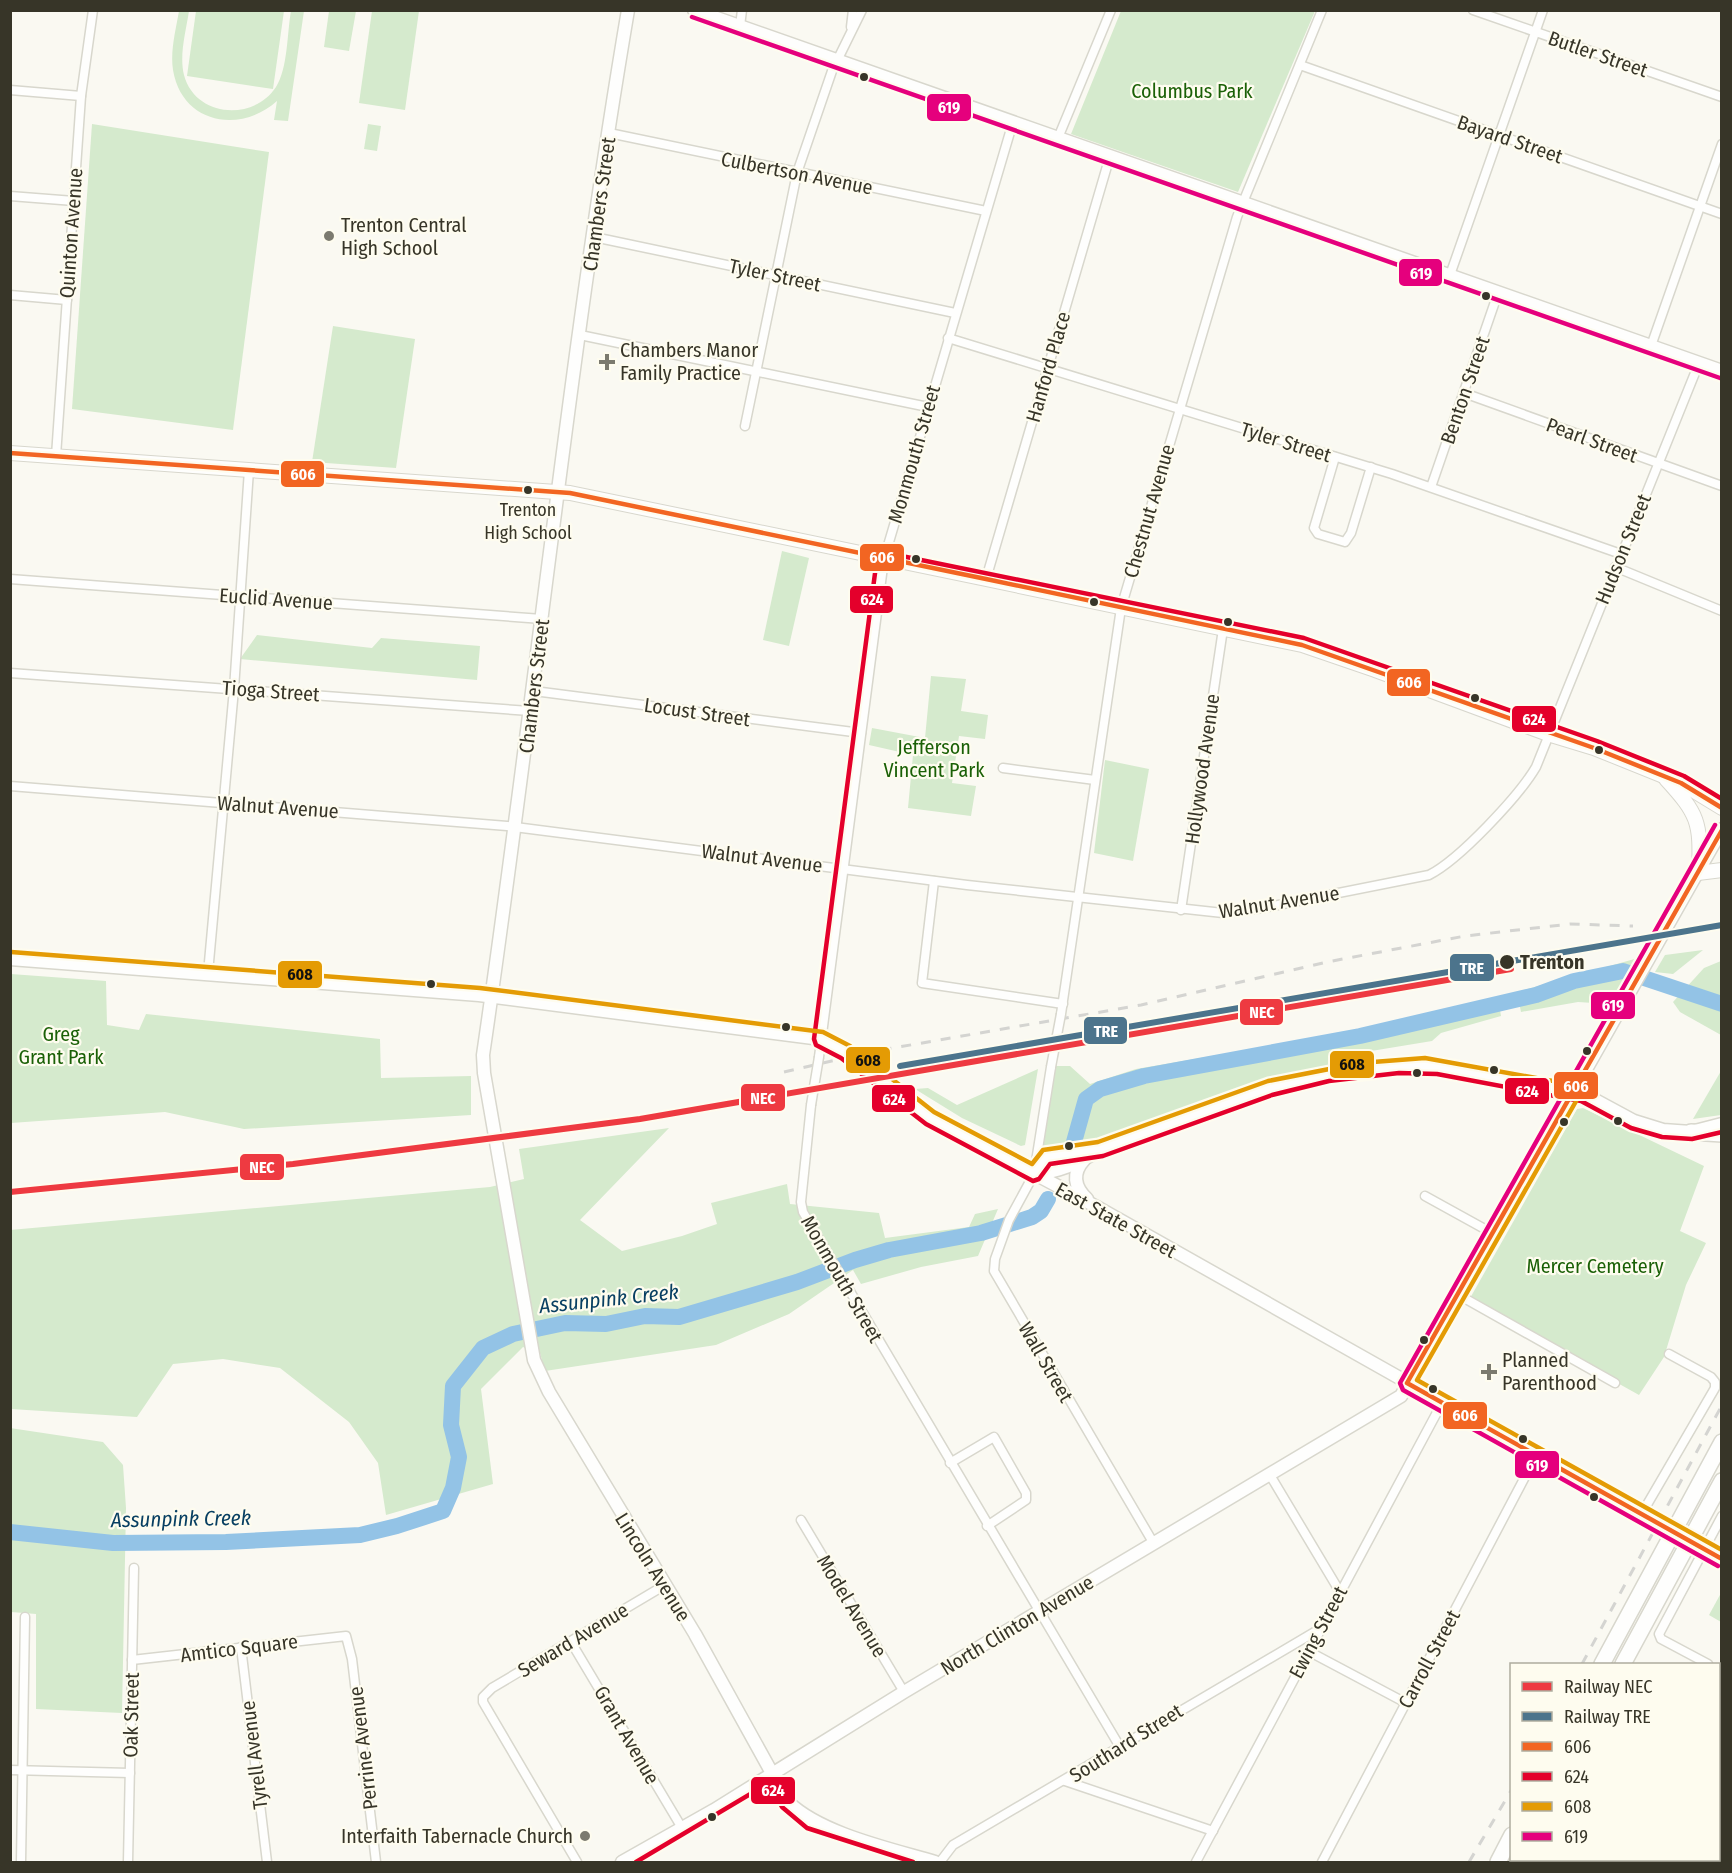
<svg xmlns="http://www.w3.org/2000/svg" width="1732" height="1873" font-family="'Fira Sans Condensed',sans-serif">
<rect width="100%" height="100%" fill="#faf9f2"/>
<g fill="#d5eacd">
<path d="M179 11H189C186 31 179 55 184 75 195 117 253 122 276 87 288 68 287 33 291 11H304L288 121 274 120 277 101C240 134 182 124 173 70 170 51 176 29 179 11Z"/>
<polygon points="196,11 284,11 273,89 187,76"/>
<polygon points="329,11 356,11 349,51 324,47"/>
<polygon points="372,11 419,11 405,110 359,103"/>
<polygon points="1121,11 1315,11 1238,192 1071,134"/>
<polygon points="92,124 269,152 233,430 72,409"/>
<polygon points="368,124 381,126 377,151 364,149"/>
<polygon points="333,326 415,339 396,468 312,462"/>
<polygon points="782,551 809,558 789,646 763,640"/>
<polygon points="257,635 372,648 381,638 480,646 477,680 240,659"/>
<polygon points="931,676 966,679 961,711 988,715 985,739 959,736 952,783 976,786 971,816 908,808 913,755 869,745 872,728 925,738"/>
<polygon points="1105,760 1149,769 1133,861 1094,853"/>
<polygon points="1703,950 1673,974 1655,972 1665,955"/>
<polygon points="1638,958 1609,1004 1578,1002 1521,1012 1517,992"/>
<polygon points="1721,961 1721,1035 1680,1012 1673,1002 1704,968"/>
<polygon points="11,974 106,981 107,1025 139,1030 146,1014 380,1039 381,1078 471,1076 471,1115 244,1129 165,1112 11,1123"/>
<path d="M1498 997 1501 1016 1441 1033 1432 1041 1359 1053V1060C1278 1071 1204 1104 1128 1130 1099 1140 1069 1144 1040 1154L1055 1066H1070L1090 1084 1136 1069 1377 1028Z"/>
<polygon points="1038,1069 1025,1145 1021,1146 962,1118 915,1089 928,1088 957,1105"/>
<polygon points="1721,1071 1721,1115 1693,1119"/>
<polygon points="1583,1108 1704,1166 1680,1231 1706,1243 1686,1285 1664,1357 1639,1395 1469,1300 1577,1109"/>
<polygon points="669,1128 580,1220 622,1251 682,1236 717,1224 711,1203 787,1184 790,1204 879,1213 885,1238 969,1227 975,1214 998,1209 978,1256 921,1267 861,1284 853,1270 789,1314 716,1345 545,1371 538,1346 530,1350 523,1347 481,1389 493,1484 386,1515 378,1463 349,1422 280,1368 223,1359 173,1364 137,1417 11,1409 10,1230 490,1187 524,1179 519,1149"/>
<polygon points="10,1428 103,1442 123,1465 126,1508 122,1713 36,1709 36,1614 11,1612"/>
<polygon points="1721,1593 1721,1622 1709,1615"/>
</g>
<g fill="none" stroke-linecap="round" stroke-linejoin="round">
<g stroke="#93c3e6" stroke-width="16">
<polyline points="1074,1142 1086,1099 1100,1089 1144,1076 1360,1036 1536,995 1574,981 1623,971 1722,1004"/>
<polyline points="10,1532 113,1543 226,1542 360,1535 397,1526 443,1511 453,1488 459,1457 451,1425 453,1386 483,1348 513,1334 565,1323 606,1324 645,1316 679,1317 797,1282 855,1260 889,1250 981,1233 1032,1217 1041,1211 1048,1199"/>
</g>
<defs>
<g id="street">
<polyline points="1473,10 1722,97"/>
<polyline points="740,26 742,10"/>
<polyline points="851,27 853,10"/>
<polyline points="1300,65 1722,214"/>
<polyline points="10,90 81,96"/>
<polyline points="609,133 986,211"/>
<polyline points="1058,138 1111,10"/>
<polyline points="10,196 74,201"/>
<polyline points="594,237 955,313"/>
<polyline points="1450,275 1543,10"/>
<polyline points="10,295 67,300"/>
<polyline points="580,335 928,407"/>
<polyline points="948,338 1392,474 1621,554"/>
<polyline points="1651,346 1722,144"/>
<polyline points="1464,393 1722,486"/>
<polyline points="745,426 797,173 832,71 862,10"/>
<polyline points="56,456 81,96 93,10"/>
<polyline points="1335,457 1314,528 1318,534 1345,542 1351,533 1371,467"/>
<polyline points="1431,487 1498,293"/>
<polyline points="1615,567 1722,611"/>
<polyline points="10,579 542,619"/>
<polyline points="986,579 1110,156"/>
<polyline points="10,673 530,711"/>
<polyline points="534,691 861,733"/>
<polyline points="1003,768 1095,780"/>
<path d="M10 786 507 826 967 885 1223 913 1263 908 1429 875C1459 860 1519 796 1536 767L1699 363"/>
<polyline points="934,881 922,983 1063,1004"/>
<polyline points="1181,910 1223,629"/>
<polyline points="208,973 234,689 249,470"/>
<polyline points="1061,1014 1121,608 1237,217 1322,10"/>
<polyline points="819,1057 884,559 1013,122"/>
<polyline points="1051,1067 1034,1174 1009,1220 995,1259 994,1271 1154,1544"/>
<polyline points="811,1105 801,1202 803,1212 1120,1747"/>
<polyline points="1425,1196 1492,1233"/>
<polyline points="1457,1294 1615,1383"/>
<polyline points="950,1463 994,1437 1026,1493 1026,1500 987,1526"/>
<polyline points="1270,1475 1340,1592"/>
<polyline points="1641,1515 1715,1388 1715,1382 1711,1377 1669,1354"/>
<polyline points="801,1520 904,1692"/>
<polyline points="571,1642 682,1828"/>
<polyline points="241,1647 267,1862"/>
<polyline points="1308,1651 1406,1703"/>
<polyline points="132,1660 346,1636 352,1659 376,1862"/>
<polyline points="1708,1664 1661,1639 1659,1634 1722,1516"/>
<polyline points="1718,1670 1722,1672"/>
<polyline points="10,1770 130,1773"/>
<polyline points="1065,1781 1213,1831"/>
<polyline points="1718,1847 1722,1848"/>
<polyline points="21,1862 25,1617"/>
<polyline points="128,1862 134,1568"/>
<polyline points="577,1862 483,1702 483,1697 492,1688 665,1585"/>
<polyline points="940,1862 953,1845 1318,1630"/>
<polyline points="1196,1862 1442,1403"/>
<polyline points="1322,1862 1536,1456"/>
</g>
<g id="secondary">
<path d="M628 10C569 357 534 707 483 1055L484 1073 534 1360 549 1392 695 1634 788 1802C821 1834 891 1849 935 1862"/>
<polyline points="694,10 1722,371"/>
<polyline points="10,959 479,995 821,1039 845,1052"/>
<polyline points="895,1092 930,1118 1095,1206 1662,1526"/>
<path d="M1084 1160C1072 1173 1074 1187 1087 1199"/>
<path d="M1034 1174C1059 1172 1080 1163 1100 1149L1270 1088 1328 1074 1399 1065 1438 1067 1584 1094 1634 1121 1663 1130 1691 1132 1722 1124"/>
<polyline points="1034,1174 1046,1157 1099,1149"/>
<polyline points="1698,1546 1722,1559"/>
<polyline points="622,1862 714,1810 904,1692 1401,1396 1722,829"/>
</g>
<g id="primary">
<polyline points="10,453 570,493 986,579 1302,645 1375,670 1548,734 1594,748 1681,783 1722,808"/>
<path d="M1666 779C1698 814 1701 822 1699 870"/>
<polyline points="1698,873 1722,870"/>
</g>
<g id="highway">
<polyline points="1691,1132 1722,1134"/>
<polyline points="1602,1664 1722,1442"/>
<polyline points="1623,1664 1722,1481"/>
<polyline points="1498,1862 1512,1835"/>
<polyline points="1517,1862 1519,1860"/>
</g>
</defs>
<use href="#street" stroke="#d8d7cd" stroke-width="11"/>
<use href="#secondary" stroke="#d8d7cd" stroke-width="15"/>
<use href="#primary" stroke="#d8d7cd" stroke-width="16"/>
<use href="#highway" stroke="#d8d7cd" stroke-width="18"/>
<use href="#street" stroke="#fefefd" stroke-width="8"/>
<use href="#secondary" stroke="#fefefd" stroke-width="12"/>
<use href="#primary" stroke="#fefefd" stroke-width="14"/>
<use href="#highway" stroke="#fefefd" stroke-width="15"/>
<g stroke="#d4d4d1" stroke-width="3" stroke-dasharray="10 10" stroke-linecap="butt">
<polyline points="784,1072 870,1052 1141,1005 1327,962 1465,936 1570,924 1633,926"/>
<polyline points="10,1170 11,1170"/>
<polyline points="1582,1664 1722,1405"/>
<polyline points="1469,1862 1512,1789"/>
</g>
<defs>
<g id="street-bridge">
<polyline points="1051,1067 1061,1014"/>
<polyline points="811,1105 819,1057"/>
</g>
<g id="secondary-bridge">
<polyline points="845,1052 895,1092"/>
<polyline points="1662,1526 1698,1546"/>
</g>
</defs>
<use href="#street-bridge" stroke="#d8d7cd" stroke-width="11" stroke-linecap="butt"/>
<use href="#secondary-bridge" stroke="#d8d7cd" stroke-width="15" stroke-linecap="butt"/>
<use href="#street-bridge" stroke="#fefefd" stroke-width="8"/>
<use href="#secondary-bridge" stroke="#fefefd" stroke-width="12"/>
<defs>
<g id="bus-1">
<polyline points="10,453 570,493 986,579 1302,645 1594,748 1681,783 1722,808"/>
<polyline points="1722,830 1407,1383 1722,1559"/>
</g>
<g id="bus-2">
<polyline points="1722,799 1684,776 1597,741 1304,638 882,552 877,558 814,1039 816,1045 841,1058 926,1124 1033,1181 1039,1179 1050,1164 1103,1156 1272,1095 1329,1081 1399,1073 1437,1074 1581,1101 1631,1128 1662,1137 1692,1139 1722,1132"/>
<polyline points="636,1862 769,1783 782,1807 807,1828 913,1862"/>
</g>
<polyline id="bus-3" points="11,952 480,988 823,1032 850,1046 934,1112 1032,1164 1043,1150 1098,1142 1268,1081 1360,1063 1425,1058 1575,1085 1579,1090 1579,1096 1417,1380 1722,1550"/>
<g id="bus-4">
<polyline points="692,17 1720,378"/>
<polyline points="1715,825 1400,1383 1403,1390 1718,1566"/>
</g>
</defs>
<use href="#bus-1" stroke="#fefcef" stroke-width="9"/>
<use href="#bus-2" stroke="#fefcef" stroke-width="9"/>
<use href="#bus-3" stroke="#fefcef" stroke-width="9"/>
<use href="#bus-4" stroke="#fefcef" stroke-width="9"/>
<use href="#bus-1" stroke="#f26522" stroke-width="4.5"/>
<use href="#bus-2" stroke="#e4002b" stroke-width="4.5"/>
<use href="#bus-3" stroke="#e49b04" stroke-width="4.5"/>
<use href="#bus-4" stroke="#e5007d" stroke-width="4.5"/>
<defs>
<polyline id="rail-1" points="10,1192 293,1164 640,1119 1511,969"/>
<polyline id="rail-2" points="900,1066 1722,925"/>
</defs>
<use href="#rail-1" stroke="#fefcef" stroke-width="10"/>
<use href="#rail-2" stroke="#fefcef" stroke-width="10"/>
<use href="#rail-1" stroke="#ee3a41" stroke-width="6"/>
<use href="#rail-2" stroke="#4c748c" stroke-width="6"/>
</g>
<g fill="#373528" stroke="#fefcef" stroke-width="2">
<circle cx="864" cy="77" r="5"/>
<circle cx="1486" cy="296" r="5"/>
<circle cx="528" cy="490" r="5"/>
<circle cx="916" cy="559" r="5"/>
<circle cx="1094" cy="602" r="5"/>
<circle cx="1228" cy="622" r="5"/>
<circle cx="1475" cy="698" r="5"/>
<circle cx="1599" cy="750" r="5"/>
<circle cx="1507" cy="962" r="8"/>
<circle cx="431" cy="984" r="5"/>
<circle cx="786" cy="1027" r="5"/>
<circle cx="1587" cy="1051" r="5"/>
<circle cx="1494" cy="1070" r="5"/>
<circle cx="1417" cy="1073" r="5"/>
<circle cx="1618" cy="1121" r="5"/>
<circle cx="1564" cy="1122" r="5"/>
<circle cx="1069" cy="1146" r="5"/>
<circle cx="1424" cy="1340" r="5"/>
<circle cx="1433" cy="1389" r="5"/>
<circle cx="1523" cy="1439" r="5"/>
<circle cx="1594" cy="1497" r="5"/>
<circle cx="712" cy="1817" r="5"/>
</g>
<g fill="#7b7a6f" stroke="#fefcef" stroke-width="2">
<circle cx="329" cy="236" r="6"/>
<path d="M604 353h6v6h6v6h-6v6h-6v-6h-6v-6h6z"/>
<path d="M1486 1363h6v6h6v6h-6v6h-6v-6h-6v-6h6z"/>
<circle cx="585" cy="1836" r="6"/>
</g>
<g text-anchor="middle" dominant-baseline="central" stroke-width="4.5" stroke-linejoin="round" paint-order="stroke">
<g font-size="18" fill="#373528" stroke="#fefcef">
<text x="528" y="510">Trenton<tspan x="528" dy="23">High School</tspan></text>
</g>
<g font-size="20" fill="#373528" stroke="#fefcef">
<text transform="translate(1598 54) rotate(19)">Butler Street</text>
<text transform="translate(1510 139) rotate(19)">Bayard Street</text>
<text transform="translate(797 173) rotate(11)">Culbertson Avenue</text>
<text transform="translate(599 204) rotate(-82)">Chambers Street</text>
<text transform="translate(71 233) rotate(-86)">Quinton Avenue</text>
<text transform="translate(775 275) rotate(12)">Tyler Street</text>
<text transform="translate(1048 367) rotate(-74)">Hanford Place</text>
<text transform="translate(1465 390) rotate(-71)">Benton Street</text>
<text transform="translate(1592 440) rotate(20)">Pearl Street</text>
<text transform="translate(1286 442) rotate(17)">Tyler Street</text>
<text transform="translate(914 454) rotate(-74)">Monmouth Street</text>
<text transform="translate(1149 511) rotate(-74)">Chestnut Avenue</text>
<text transform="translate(1623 549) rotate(-68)">Hudson Street</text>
<text transform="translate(276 599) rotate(4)">Euclid Avenue</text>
<text transform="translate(534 686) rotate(-83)">Chambers Street</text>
<text transform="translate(271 691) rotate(4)">Tioga Street</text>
<text transform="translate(697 712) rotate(8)">Locust Street</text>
<text transform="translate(1202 769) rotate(-82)">Hollywood Avenue</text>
<text transform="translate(278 807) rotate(4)">Walnut Avenue</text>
<text transform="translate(762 858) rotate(7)">Walnut Avenue</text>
<text transform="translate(1279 902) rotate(-9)">Walnut Avenue</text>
<text transform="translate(1116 1220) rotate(29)">East State Street</text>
<text transform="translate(842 1279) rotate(60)">Monmouth Street</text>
<text transform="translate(1046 1362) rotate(60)">Wall Street</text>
<text transform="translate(653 1567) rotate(58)">Lincoln Avenue</text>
<text transform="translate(852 1606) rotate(59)">Model Avenue</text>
<text transform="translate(1017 1625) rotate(-31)">North Clinton Avenue</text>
<text transform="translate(1318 1632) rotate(-62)">Ewing Street</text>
<text transform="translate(573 1640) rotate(-31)">Seward Avenue</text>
<text transform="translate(239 1648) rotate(-7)">Amtico Square</text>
<text transform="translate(1429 1659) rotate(-62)">Carroll Street</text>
<text transform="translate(131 1715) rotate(-89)">Oak Street</text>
<text transform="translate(627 1735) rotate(60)">Grant Avenue</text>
<text transform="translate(1126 1743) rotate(-32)">Southard Street</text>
<text transform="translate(363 1748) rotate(-97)">Perrine Avenue</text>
<text transform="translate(254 1755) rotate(-97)">Tyrell Avenue</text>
</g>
<g font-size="20" fill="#1a6006" stroke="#fefcef">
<text x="1192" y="91">Columbus Park</text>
<text x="934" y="747">Jefferson<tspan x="934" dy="23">Vincent Park</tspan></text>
<text x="61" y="1034">Greg<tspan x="61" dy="23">Grant Park</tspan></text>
<text x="1595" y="1266">Mercer Cemetery</text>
</g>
<g font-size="20" fill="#373528" stroke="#fefcef" text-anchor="start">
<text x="341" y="225">Trenton Central<tspan x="341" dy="23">High School</tspan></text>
<text x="620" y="350">Chambers Manor<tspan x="620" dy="23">Family Practice</tspan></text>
<text x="1502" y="1360">Planned<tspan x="1502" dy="23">Parenthood</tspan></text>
<text x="573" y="1836" text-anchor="end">Interfaith Tabernacle Church</text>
</g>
<g font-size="20" font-weight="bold" fill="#373528" stroke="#fefcef" text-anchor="start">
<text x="1520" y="962">Trenton</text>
</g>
<g font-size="21" font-style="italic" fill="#083f62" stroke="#fefcef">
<text transform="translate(609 1299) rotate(-6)">Assunpink Creek</text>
<text transform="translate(181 1519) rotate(-1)">Assunpink Creek</text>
</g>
</g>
<g stroke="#fefcef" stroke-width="2">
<rect x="926" y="93" width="46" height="29" rx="6" fill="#e5007d"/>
<rect x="1398" y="258" width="45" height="29" rx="6" fill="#e5007d"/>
<rect x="280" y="460" width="45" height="28" rx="6" fill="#f26522"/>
<rect x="859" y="543" width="46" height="29" rx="6" fill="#f26522"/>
<rect x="849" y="585" width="45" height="29" rx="6" fill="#e4002b"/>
<rect x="1386" y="668" width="45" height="29" rx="6" fill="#f26522"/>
<rect x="1511" y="705" width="46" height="28" rx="6" fill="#e4002b"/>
<rect x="1449" y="953" width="46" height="29" rx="6" fill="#4c748c"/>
<rect x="277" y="960" width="46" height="29" rx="6" fill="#e49b04"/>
<rect x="1590" y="991" width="46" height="29" rx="6" fill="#e5007d"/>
<rect x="1239" y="998" width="45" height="28" rx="6" fill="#ee3a41"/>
<rect x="1083" y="1016" width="45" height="29" rx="6" fill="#4c748c"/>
<rect x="845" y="1046" width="46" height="28" rx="6" fill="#e49b04"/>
<rect x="1329" y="1050" width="46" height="29" rx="6" fill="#e49b04"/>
<rect x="1553" y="1071" width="46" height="29" rx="6" fill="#f26522"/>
<rect x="1504" y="1077" width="46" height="28" rx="6" fill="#e4002b"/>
<rect x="740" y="1083" width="46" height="29" rx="6" fill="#ee3a41"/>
<rect x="871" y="1084" width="45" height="29" rx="6" fill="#e4002b"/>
<rect x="239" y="1153" width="46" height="28" rx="6" fill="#ee3a41"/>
<rect x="1442" y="1401" width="46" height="29" rx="6" fill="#f26522"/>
<rect x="1514" y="1450" width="46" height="29" rx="6" fill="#e5007d"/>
<rect x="750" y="1776" width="46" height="29" rx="6" fill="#e4002b"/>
</g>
<g font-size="16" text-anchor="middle" font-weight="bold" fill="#fff">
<text x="949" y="113">619</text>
<text x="1421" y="279">619</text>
<text x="303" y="480">606</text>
<text x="882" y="563">606</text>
<text x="872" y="605">624</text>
<text x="1409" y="688">606</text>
<text x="1534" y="725">624</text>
<text x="1472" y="974">TRE</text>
<text x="1613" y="1011">619</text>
<text x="1262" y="1018">NEC</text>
<text x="1106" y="1037">TRE</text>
<text x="1576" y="1092">606</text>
<text x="1527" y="1097">624</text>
<text x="763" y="1104">NEC</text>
<text x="894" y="1105">624</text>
<text x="262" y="1173">NEC</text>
<text x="1465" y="1421">606</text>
<text x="1537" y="1471">619</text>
<text x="773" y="1796">624</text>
</g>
<g font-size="16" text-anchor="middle" font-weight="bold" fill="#111">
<text x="300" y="980">608</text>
<text x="868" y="1066">608</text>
<text x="1352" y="1070">608</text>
</g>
<rect width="1732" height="1873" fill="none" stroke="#373528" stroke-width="24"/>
<rect x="1510" y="1663" width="210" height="198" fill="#fefcef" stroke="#aeac9f" stroke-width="1.5"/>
<rect x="1522" y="1682" width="30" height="9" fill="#ee3a41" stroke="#aeac9f" stroke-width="1.5"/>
<text x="1564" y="1693" font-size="18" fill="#373528">Railway NEC</text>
<rect x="1522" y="1712" width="30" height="9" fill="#4c748c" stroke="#aeac9f" stroke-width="1.5"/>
<text x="1564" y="1723" font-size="18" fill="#373528">Railway TRE</text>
<rect x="1522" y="1742" width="30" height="9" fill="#f26522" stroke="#aeac9f" stroke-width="1.5"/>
<text x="1564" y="1753" font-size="18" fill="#373528">606</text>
<rect x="1522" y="1772" width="30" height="9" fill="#e4002b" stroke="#aeac9f" stroke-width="1.5"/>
<text x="1564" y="1783" font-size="18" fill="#373528">624</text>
<rect x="1522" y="1802" width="30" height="9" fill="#e49b04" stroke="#aeac9f" stroke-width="1.5"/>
<text x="1564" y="1813" font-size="18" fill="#373528">608</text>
<rect x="1522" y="1832" width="30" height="9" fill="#e5007d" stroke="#aeac9f" stroke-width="1.5"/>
<text x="1564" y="1843" font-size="18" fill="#373528">619</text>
</svg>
